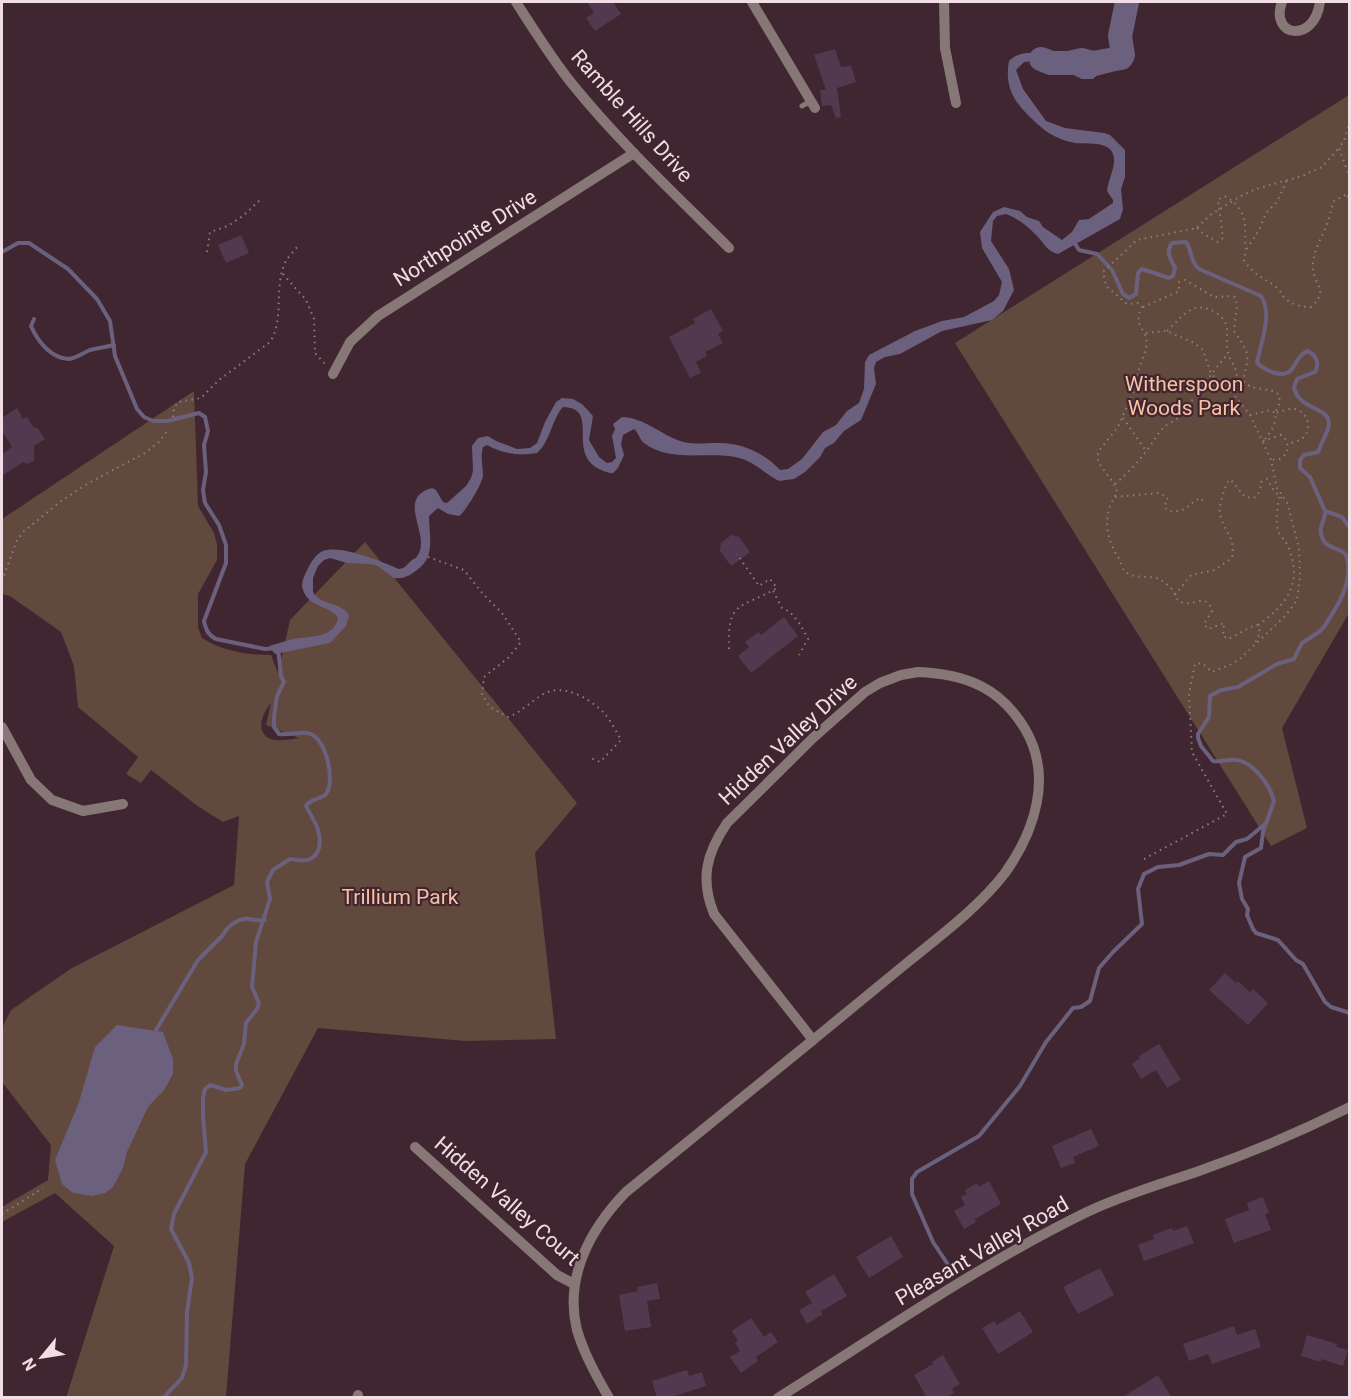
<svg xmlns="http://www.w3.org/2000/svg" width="1351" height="1399" font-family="Roboto,sans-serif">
<rect width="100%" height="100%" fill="#402630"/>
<g fill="#62493d" fill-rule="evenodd">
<polygon points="1349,95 1349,613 1282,728 1307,828 1271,846 955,343"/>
<path d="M194 391 198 506 214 533 217 544V560L198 594V627L202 638C222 651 247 655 271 655L278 673 290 620 365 542 577 803 535 853 556 1039 465 1041 318 1028 245 1164 226 1397 66 1398 114 1246 55 1193 2 1222V1207L48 1180 51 1145 2 1082V1028L11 1010 72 968 234 885 239 816 223 822 199 807 151 770 141 783 126 774 138 757 78 707 74 666 61 632 10 596 2 594V519ZM271 703 266 725 299 738C292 739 282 741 275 740 253 736 262 713 271 703Z"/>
</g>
<g fill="#6b607d">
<path d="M1117 2H1136C1137 22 1116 32 1130 58L1112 72 1096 76 1093 79H1082L1071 74 1061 73 1051 67 1035 61 1024 62 1016 70 1023 89 1046 121 1065 128 1104 133 1110 135 1125 150V177L1121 189 1123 209 1120 219 1058 254C1047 252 1043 241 1035 234 1027 226 1017 218 1006 214L997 216 993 221 991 241 1009 269 1014 290 1003 311 992 320 942 331 900 354 885 357 876 362 874 368 876 384 861 420 844 431 834 443 825 448 820 457 805 472 794 479 779 481C765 474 755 462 739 458 710 450 671 464 644 443 639 439 639 433 634 429L623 435 621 444 624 455 618 468 613 473C607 473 604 471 599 469 566 452 601 408 563 407 553 417 549 444 537 453 518 456 503 454 487 445L483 447C480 457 483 466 483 476 482 484 466 511 459 516L448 514 438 508 429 516C429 536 436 557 417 570 409 576 404 579 394 578L378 566 370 564 347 563 330 558 324 560 318 566 313 578V592C321 606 340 601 349 615L346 626 330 643 275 654 269 646C277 644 285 641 293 639 309 636 334 639 338 618 330 605 310 609 303 590 300 583 305 575 308 568 312 561 316 554 323 551 340 544 383 562 399 569 406 568 406 565 411 561 414 558 415 560 418 555 431 534 395 498 432 488L436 490 443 502 447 503 466 486 471 478 473 471 472 446 478 438 488 436 496 441 517 449 530 448 537 443 545 422 556 402 562 398 573 399 582 404 593 416 589 440 599 457 607 463 612 462 616 458 612 436 615 429 613 424 622 417C645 418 660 434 680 441 693 445 704 443 717 443 740 442 765 453 780 470L788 469 802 459 823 432 836 425 847 411 859 403 864 389 865 362 869 355 915 331 942 321 964 317 994 301 999 295 1002 282 982 248 980 232 993 212 1004 207 1020 211 1027 217 1039 221 1043 227 1062 240 1072 232 1079 220 1089 219 1113 203V200L1107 191C1108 179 1117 166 1113 154 1108 140 1086 145 1075 143 1051 138 1041 128 1025 112 1011 97 1005 82 1009 61 1031 40 1067 66 1092 65 1097 65 1106 63 1111 62L1117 54 1111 47 1116 30 1114 22Z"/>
<polygon points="117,1025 163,1032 173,1059 173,1074 164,1090 148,1107 127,1152 123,1168 113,1187 105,1193 92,1196 73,1193 62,1184 55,1160 79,1102 95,1047"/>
</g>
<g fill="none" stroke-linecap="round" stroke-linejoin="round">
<g stroke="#6b607d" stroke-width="4">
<path d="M1074 242 1079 250 1097 254 1112 270 1123 294 1129 298 1136 294 1138 273 1142 269 1169 278 1173 276 1175 268C1171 259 1165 252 1172 243L1186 242C1193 252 1189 260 1199 269L1261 296C1273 315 1261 341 1257 363 1265 370 1283 380 1292 369 1297 362 1298 356 1307 351 1316 354 1320 364 1315 372L1297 379 1294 387C1299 413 1335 405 1328 429 1325 437 1321 444 1318 452L1304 455 1300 460V468L1310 477 1325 511C1326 519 1319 525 1321 533 1323 546 1331 546 1341 551 1346 553 1347 556 1348 562 1351 587 1337 606 1324 627L1319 632 1302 643 1294 659 1277 664 1238 687 1221 690 1210 696 1209 717 1198 734V738L1201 746 1213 761C1221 762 1229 759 1237 760 1254 763 1270 785 1274 801L1263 832 1261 848 1245 857 1239 883 1242 899 1248 909 1247 915 1253 929 1256 933 1278 940 1296 960 1303 964 1325 1002 1331 1007 1350 1013"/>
<path d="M2 252 18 243H29L68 269 97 299 110 321 115 356 137 409 144 417 153 421H167L199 413 205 417 208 431 204 445 206 472 203 490 205 503 219 525 226 545V563L204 621C206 630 208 635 216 639L265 649 278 648 281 676 284 682 277 696 274 717V727L279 734C289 735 299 732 307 733 326 735 336 781 326 794 320 800 311 798 306 806 308 811 311 814 313 819 320 830 325 852 310 859 304 862 296 860 290 859L273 870 267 882 270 899 256 942 252 987 259 1003 257 1009 246 1023 244 1044 236 1064V1071L242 1085 240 1088 226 1090 210 1085 205 1089 203 1098V1116L206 1152 174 1214 171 1229 189 1263 192 1278 187 1312 186 1365 182 1378 165 1396 166 1398"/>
<path d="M34 319 31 326C37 340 51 359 69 359 76 358 83 353 90 350 98 348 106 347 114 345"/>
<polyline points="1325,511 1342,517 1350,528"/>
<path d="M156 1030 198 960 223 935C226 928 236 920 244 919 251 918 257 922 265 920"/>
<polyline points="953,1272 933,1242 912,1194 912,1179 917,1172 979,1136 1020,1086 1046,1042 1058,1027 1073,1008 1081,1007 1090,1001 1099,968 1113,952 1142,924 1138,889 1144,874 1158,867 1179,865 1209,854 1223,855 1236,842 1247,839 1265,824"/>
</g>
<polyline stroke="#6b607d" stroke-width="24" points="1041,59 1051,63 1069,63 1082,60 1093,63 1121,58 1123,55 1120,36 1127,2"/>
</g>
<g fill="#513a50">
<polygon points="587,2 613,2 621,14 595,31 586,18 594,13"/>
<polygon points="835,49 841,67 851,66 856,82 837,88 841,117 836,118 831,105 822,106 820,90 826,90 814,55"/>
<polygon points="241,235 249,253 226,263 218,245"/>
<polygon points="711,309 723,331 718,334 723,343 705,352 707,356 696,362 701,373 690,378 669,337 695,323 693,319"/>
<polygon points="17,408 23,419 27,417 34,428 37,427 45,439 34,446 34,461 27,464 23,462 2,476 2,454 12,447 2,431 2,418"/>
<polygon points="731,535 739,537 750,552 731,566 720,551 721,543"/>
<polygon points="784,617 798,636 751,673 738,656 749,647 745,642 758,632 761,635"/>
<polygon points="1225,973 1236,983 1238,981 1250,992 1253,989 1268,1003 1248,1025 1209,990"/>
<polygon points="1159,1044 1181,1080 1167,1088 1156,1070 1141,1079 1132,1064 1140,1058 1139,1056"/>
<polygon points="1091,1129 1099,1146 1073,1157 1075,1163 1061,1168 1052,1146"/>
<polygon points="989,1181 1001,1204 975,1219 976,1222 964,1229 954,1211 965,1205 961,1197 967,1194 965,1190 977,1183 979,1187"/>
<polygon points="1263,1197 1269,1213 1265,1214 1271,1230 1234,1243 1225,1219 1249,1210 1247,1203"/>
<polygon points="1187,1226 1194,1243 1144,1261 1138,1245 1154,1239 1153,1235 1172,1228 1173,1231"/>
<polygon points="891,1236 903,1257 869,1278 856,1257"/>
<polygon points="1100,1268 1114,1295 1078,1314 1063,1287"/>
<polygon points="834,1274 847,1296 821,1311 823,1314 807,1324 799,1310 812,1303 805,1292"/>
<polygon points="657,1283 660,1299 647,1301 651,1327 625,1331 619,1295 638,1291 637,1287"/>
<polygon points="1020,1311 1033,1332 998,1354 982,1328 994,1321 997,1325"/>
<polygon points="751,1318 764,1337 771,1332 778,1342 756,1357 758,1361 741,1373 730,1357 740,1351 735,1343 738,1341 732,1331"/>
<polygon points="1234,1326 1237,1335 1255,1329 1261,1347 1212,1364 1208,1354 1189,1361 1183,1344"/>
<polygon points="1307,1335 1337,1344 1336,1347 1348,1350 1343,1366 1321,1359 1321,1362 1301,1356"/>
<polygon points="943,1355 960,1384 952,1389 954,1393 946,1398 927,1398 914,1375 933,1364 932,1362"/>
<polygon points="687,1370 689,1376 702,1372 706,1386 668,1398 657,1398 652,1381"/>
<polygon points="1158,1375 1172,1398 1121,1398"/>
</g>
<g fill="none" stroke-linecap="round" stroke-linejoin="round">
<g stroke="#917a83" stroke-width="2" stroke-dasharray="1.5 4.5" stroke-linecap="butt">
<polyline points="1350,121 1344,141 1339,148 1350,178"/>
<polyline points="1350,191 1347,194 1350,204"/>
<path d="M1197 228 1204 234 1218 242 1223 238 1218 200 1224 196C1246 207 1246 223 1245 246L1246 250 1244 260C1254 276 1263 277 1276 287 1281 290 1281 295 1285 298 1292 305 1302 307 1311 307 1329 290 1315 287 1313 269 1312 252 1322 238 1327 224 1330 216 1331 208 1334 201L1347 194"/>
<polyline points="1247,249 1259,230 1266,213 1277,202 1287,180"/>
<polyline points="207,252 210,232 228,226 244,215 261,199"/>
<polyline points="283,274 306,300 314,319 315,353 326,365"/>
<path d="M1143 307 1175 293 1179 291V282L1185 280 1214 297 1230 296 1235 297 1237 305 1234 331C1241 342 1249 349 1247 363 1246 370 1243 375 1244 382 1254 392 1269 386 1279 395L1280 403 1275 413C1281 412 1289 408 1294 409 1312 411 1316 443 1287 443"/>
<path d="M1167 331C1184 315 1193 298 1218 314 1222 317 1227 323 1227 329 1228 337 1225 344 1228 353 1230 360 1235 366 1237 374L1230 390"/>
<path d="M1145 334 1147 343 1145 352 1135 380V388L1118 427 1098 452V462L1114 484 1117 492C1115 496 1113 500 1111 504 1103 523 1108 541 1118 557 1121 562 1122 570 1127 573 1136 579 1149 575 1159 579 1164 582 1170 586 1173 591 1176 595 1176 600 1181 602 1192 608 1207 591 1212 611L1204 624 1208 629 1224 623 1223 636 1228 639 1253 626 1258 625 1260 633 1255 643"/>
<path d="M1250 415 1271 410 1275 413C1277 424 1270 432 1264 441"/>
<path d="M173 417 174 408 178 402 201 398 219 380 270 342C285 319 273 286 286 261 289 256 294 251 298 246"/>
<polyline points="1123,418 1146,451"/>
<path d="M1263 441 1281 435C1288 440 1288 445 1287 453L1280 459 1272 460"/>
<path d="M1115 484C1127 474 1138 462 1147 450 1153 443 1157 434 1164 427 1168 423 1174 422 1179 417 1196 397 1210 374 1228 354"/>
<path d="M1115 497 1158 493 1166 496 1168 500 1164 506 1168 511C1188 513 1186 504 1201 498L1203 501"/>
<path d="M428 557 464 570 483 594 502 613 521 642 508 658 484 677 482 695 490 707 508 717C523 712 533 698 548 692 566 685 590 699 603 712 610 719 616 731 621 740L600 762 591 758"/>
<polyline points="2,581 17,540 23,532 60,502 87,484 145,453 159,442 168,430"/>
<polyline points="773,591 782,608 790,612 800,624 808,639 799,655"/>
<path d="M1175 595 1191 575 1215 570 1232 558C1235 537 1227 536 1221 518 1217 507 1224 491 1228 481L1231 480 1245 497 1254 498 1260 491 1261 482 1267 479 1274 491 1284 500"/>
<path d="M1258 625C1288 604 1303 582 1288 546 1285 540 1279 535 1278 530 1275 520 1278 506 1279 496"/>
<path d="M729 649C727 599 741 609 777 588L770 579 759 586 737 554"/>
<path d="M1144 859 1227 814 1192 752 1189 694 1195 664 1202 663 1212 672 1232 664 1241 658 1286 615 1297 600 1300 576 1299 548 1287 502 1277 488 1271 460 1250 415 1230 390 1211 374 1203 350 1194 343 1167 331 1145 333C1138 324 1136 318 1142 307L1138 303 1127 304 1106 286 1103 272 1137 240 1197 228 1210 215 1241 196 1256 189 1302 176 1322 167 1339 148"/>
<polyline points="2,1214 43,1188"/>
</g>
<polyline stroke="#877" stroke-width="5" points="802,106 811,101"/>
<g stroke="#877" stroke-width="10">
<path d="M516 2C534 30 552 59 573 85 620 143 676 195 729 248"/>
<polyline points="752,2 815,108"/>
<polyline points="944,2 945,48 956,103"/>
<path d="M1282 2C1269 36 1314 45 1320 2"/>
<polyline points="333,374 350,342 378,316 634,153"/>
<path d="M918 672C965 674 1000 687 1025 729 1053 776 1035 831 1005 873 979 907 941 935 908 962 876 988 845 1014 813 1040L714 914C700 879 706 854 727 823L814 737 865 692 880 683 901 675Z"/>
<polyline points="2,727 31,780 52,800 83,811 123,804"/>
<polyline points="415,1147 557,1275 574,1284"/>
<polyline points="357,1398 358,1395"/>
<path d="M609 1398C597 1377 584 1354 577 1330 564 1278 590 1229 626 1192L813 1040"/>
<path d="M778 1398C880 1334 980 1264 1087 1212 1123 1195 1161 1184 1199 1171 1250 1153 1300 1132 1350 1107"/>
</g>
</g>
<g text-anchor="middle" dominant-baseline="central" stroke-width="4.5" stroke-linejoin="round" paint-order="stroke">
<g font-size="21" fill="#f0dee4" stroke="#402630">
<text transform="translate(632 116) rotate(48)">Ramble Hills Drive</text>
<text transform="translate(465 238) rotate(-32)">Northpointe Drive</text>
<text transform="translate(788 740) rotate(-43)">Hidden Valley Drive</text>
<text transform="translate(507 1201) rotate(41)">Hidden Valley Court</text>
<text transform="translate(982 1251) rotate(-30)">Pleasant Valley Road</text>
</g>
<g font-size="21" fill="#f9c0a4" stroke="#402630">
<text x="1184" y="384">Witherspoon<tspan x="1184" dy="24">Woods Park</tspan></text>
<text x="400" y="897">Trillium Park</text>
</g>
</g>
<rect width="1351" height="1399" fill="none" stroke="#f0dee4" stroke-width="6"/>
<g transform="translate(42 1357) rotate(240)" stroke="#402630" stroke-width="4.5" paint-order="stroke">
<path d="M0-4.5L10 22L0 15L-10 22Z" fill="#f0dee4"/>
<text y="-9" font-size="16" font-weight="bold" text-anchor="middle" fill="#f0dee4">N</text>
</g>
</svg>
